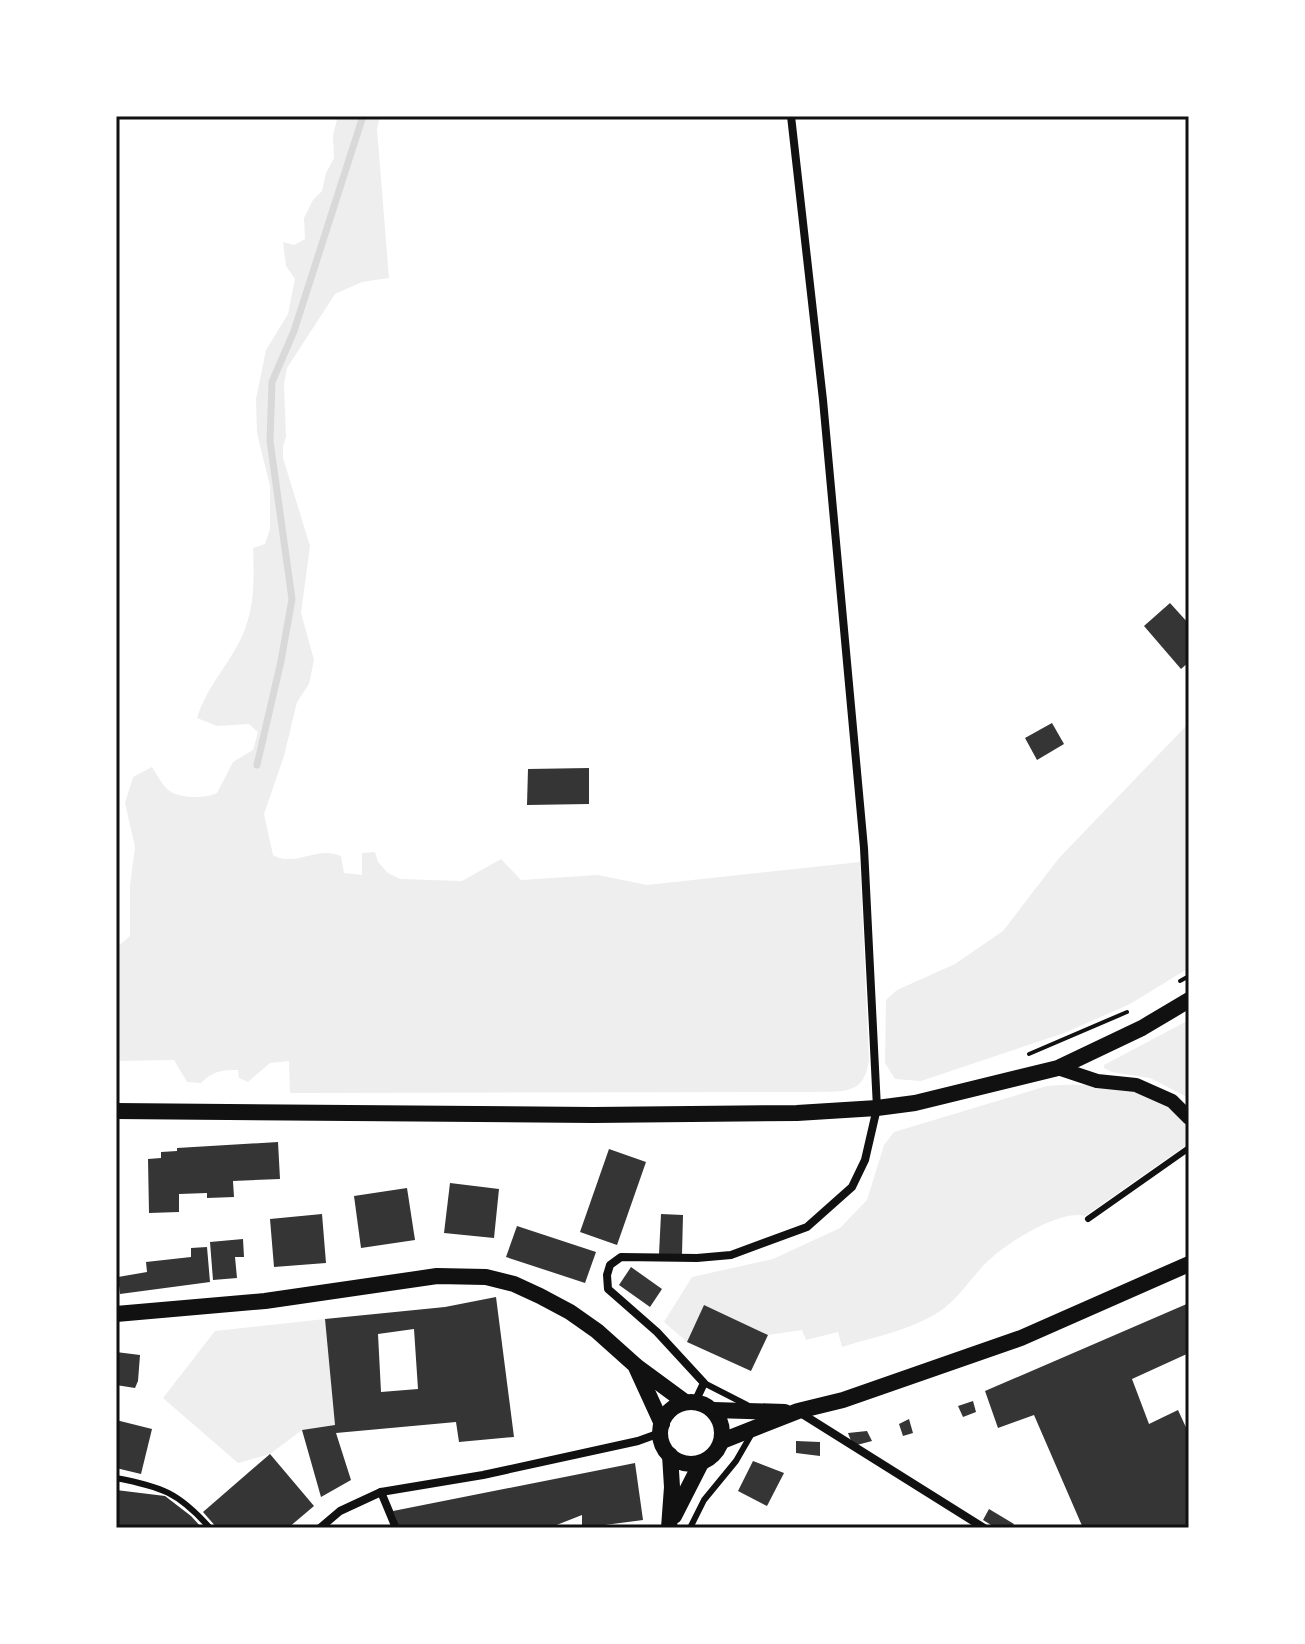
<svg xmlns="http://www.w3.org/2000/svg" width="1305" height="1644" font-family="Signika,sans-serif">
<rect width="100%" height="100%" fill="#fff"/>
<g fill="#eee">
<path d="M338 116H380L377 129 389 278 362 282 335 294 287 368 284 384 286 437 283 446V458L310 546 301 613 314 660 309 684 297 702 284 756 264 814 273 855C295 868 317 845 341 856L344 873 362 875V853L375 852 378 862 388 873 400 879 462 881 501 859 521 880 598 875 647 885 860 862 869 1060C864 1095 845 1091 815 1092L290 1093 289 1061 270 1063 248 1082 239 1078 238 1070C222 1070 213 1071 201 1083L187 1082 174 1060 116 1061V948L130 936V885L135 847 125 803 133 777 152 767C156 773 161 783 167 789 178 799 204 799 217 793L233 762 253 750 258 732 249 724 217 726 197 718C208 683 233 661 245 629 255 603 254 575 253 548L265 544 270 529V486L257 433 256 399 266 350 288 314 295 279 286 266 283 242 294 245 305 239 304 218 313 200 322 191 326 173 334 158 333 135Z"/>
<polygon points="1189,723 1189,968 1130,1004 1064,1033 921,1081 895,1079 885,1063 886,1000 897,990 955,964 1003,931 1059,858"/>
<polygon points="1189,1020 1186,1068 1189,1098 1150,1078 1112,1072 1104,1068 1104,1065"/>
<path d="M1061 1085C1094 1084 1172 1088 1187 1125 1189 1130 1188 1139 1188 1144L1085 1216C1060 1209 1005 1244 987 1262 971 1277 959 1299 940 1311 912 1330 874 1337 842 1347L838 1332 806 1340 802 1330 768 1335 704 1305 687 1342 664 1322 692 1277 773 1259 840 1228 867 1200 884 1145 894 1132 1047 1086Z"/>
<polygon points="325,1319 335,1425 302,1430 270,1454 238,1463 163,1398 215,1331"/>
</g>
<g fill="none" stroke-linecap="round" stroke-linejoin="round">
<polyline stroke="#d9d9d9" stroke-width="7" points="257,765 281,661 292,599 270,441 272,382 294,331 363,116"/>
</g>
<g fill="#353535" fill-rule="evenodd">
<polygon points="1170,603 1189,624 1189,662 1181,669 1144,626"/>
<polygon points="1052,723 1064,744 1037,760 1025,738"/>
<polygon points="589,768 589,804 527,805 528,769"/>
<polygon points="278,1142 280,1179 233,1181 234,1197 207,1198 207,1193 179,1194 179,1212 149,1213 148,1159 161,1158 161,1152 177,1151 177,1148"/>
<polygon points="609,1149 646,1162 617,1245 580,1232"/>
<polygon points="450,1183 499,1189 494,1238 444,1233"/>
<polygon points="407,1188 415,1240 361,1248 354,1196"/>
<polygon points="322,1214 326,1263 274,1267 270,1219"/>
<polygon points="661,1214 683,1215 682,1254 659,1254"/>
<polygon points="517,1226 596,1252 585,1283 506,1257"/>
<polygon points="243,1239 244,1257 235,1257 237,1278 213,1280 210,1242"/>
<polygon points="207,1247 210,1282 120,1294 118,1277 147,1272 146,1262 191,1257 191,1248"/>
<polygon points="631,1267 662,1289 650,1307 619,1285"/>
<path d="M496 1297 514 1437 459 1442 456 1422 336 1433 351 1480 321 1497 302 1430 335 1425 325 1319 445 1307ZM414 1329 418 1389 381 1392 378 1334Z"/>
<polygon points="1189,1303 1189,1353 1132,1379 1149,1424 1178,1410 1189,1434 1189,1528 1083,1528 1034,1415 998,1428 985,1391"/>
<polygon points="704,1305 768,1335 751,1371 687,1342"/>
<polygon points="116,1352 140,1355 138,1381 135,1388 116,1385"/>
<polygon points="973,1401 976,1412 963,1417 958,1406"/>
<polygon points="909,1419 913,1433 903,1436 899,1424"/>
<polygon points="116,1420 152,1429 141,1474 116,1468"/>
<polygon points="867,1431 872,1441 853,1446 848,1433"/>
<polygon points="796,1441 820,1442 820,1456 796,1453"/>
<polygon points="270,1454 314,1506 288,1528 217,1528 203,1512"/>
<polygon points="753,1461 784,1473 767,1506 738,1491"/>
<polygon points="635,1463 643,1520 582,1528 582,1515 549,1528 400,1528 393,1511"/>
<polygon points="116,1490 165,1496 191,1516 202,1528 116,1528"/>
<polygon points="989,1509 1014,1524 1011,1528 996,1528 983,1520"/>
</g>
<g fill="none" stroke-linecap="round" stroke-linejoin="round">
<g stroke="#111" stroke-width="4">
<polyline points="1180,981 1189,976"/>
<polyline points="1029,1054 1127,1012"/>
</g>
<g stroke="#111" stroke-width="6">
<polyline points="1088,1219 1189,1148"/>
<polyline points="704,1383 747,1405"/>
<path d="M116 1478C162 1487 178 1492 210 1528"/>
<polyline points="690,1528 704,1500 736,1461 751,1435"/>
</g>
<g stroke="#111" stroke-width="8">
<polyline points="695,1402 704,1383 657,1332 608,1289 607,1275 610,1265 621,1257 697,1258 731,1255 807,1227 852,1187 865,1160 877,1108 864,848 823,400 791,116"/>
<polyline points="799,1412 984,1528"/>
<polyline points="381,1492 396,1528"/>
<polyline points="320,1528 340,1511 381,1492 483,1475 638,1441 660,1433"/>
</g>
<polyline stroke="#111" stroke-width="14" points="1058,1068 1097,1081 1136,1085 1172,1101 1189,1118"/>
<g stroke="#111" stroke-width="16">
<polyline points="116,1111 593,1115 797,1113 877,1108 915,1103 1058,1068 1142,1028 1189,1000"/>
<polyline points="116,1314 265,1301 437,1276 486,1277 514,1284 540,1296 570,1312 597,1331 635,1365 662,1424"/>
<polyline points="636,1366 685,1402"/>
<circle cx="691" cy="1433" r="31"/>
<polyline points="713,1410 785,1412"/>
<polyline points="722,1441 798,1411 843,1400 1021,1338 1189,1264"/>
<polyline points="674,1516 701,1463"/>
<polyline points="669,1528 672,1487 670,1455"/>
</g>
</g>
<rect width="1305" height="1644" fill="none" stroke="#ffffff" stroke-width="236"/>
<rect x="118" y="118" width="1069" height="1408" fill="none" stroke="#111" stroke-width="3"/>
</svg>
